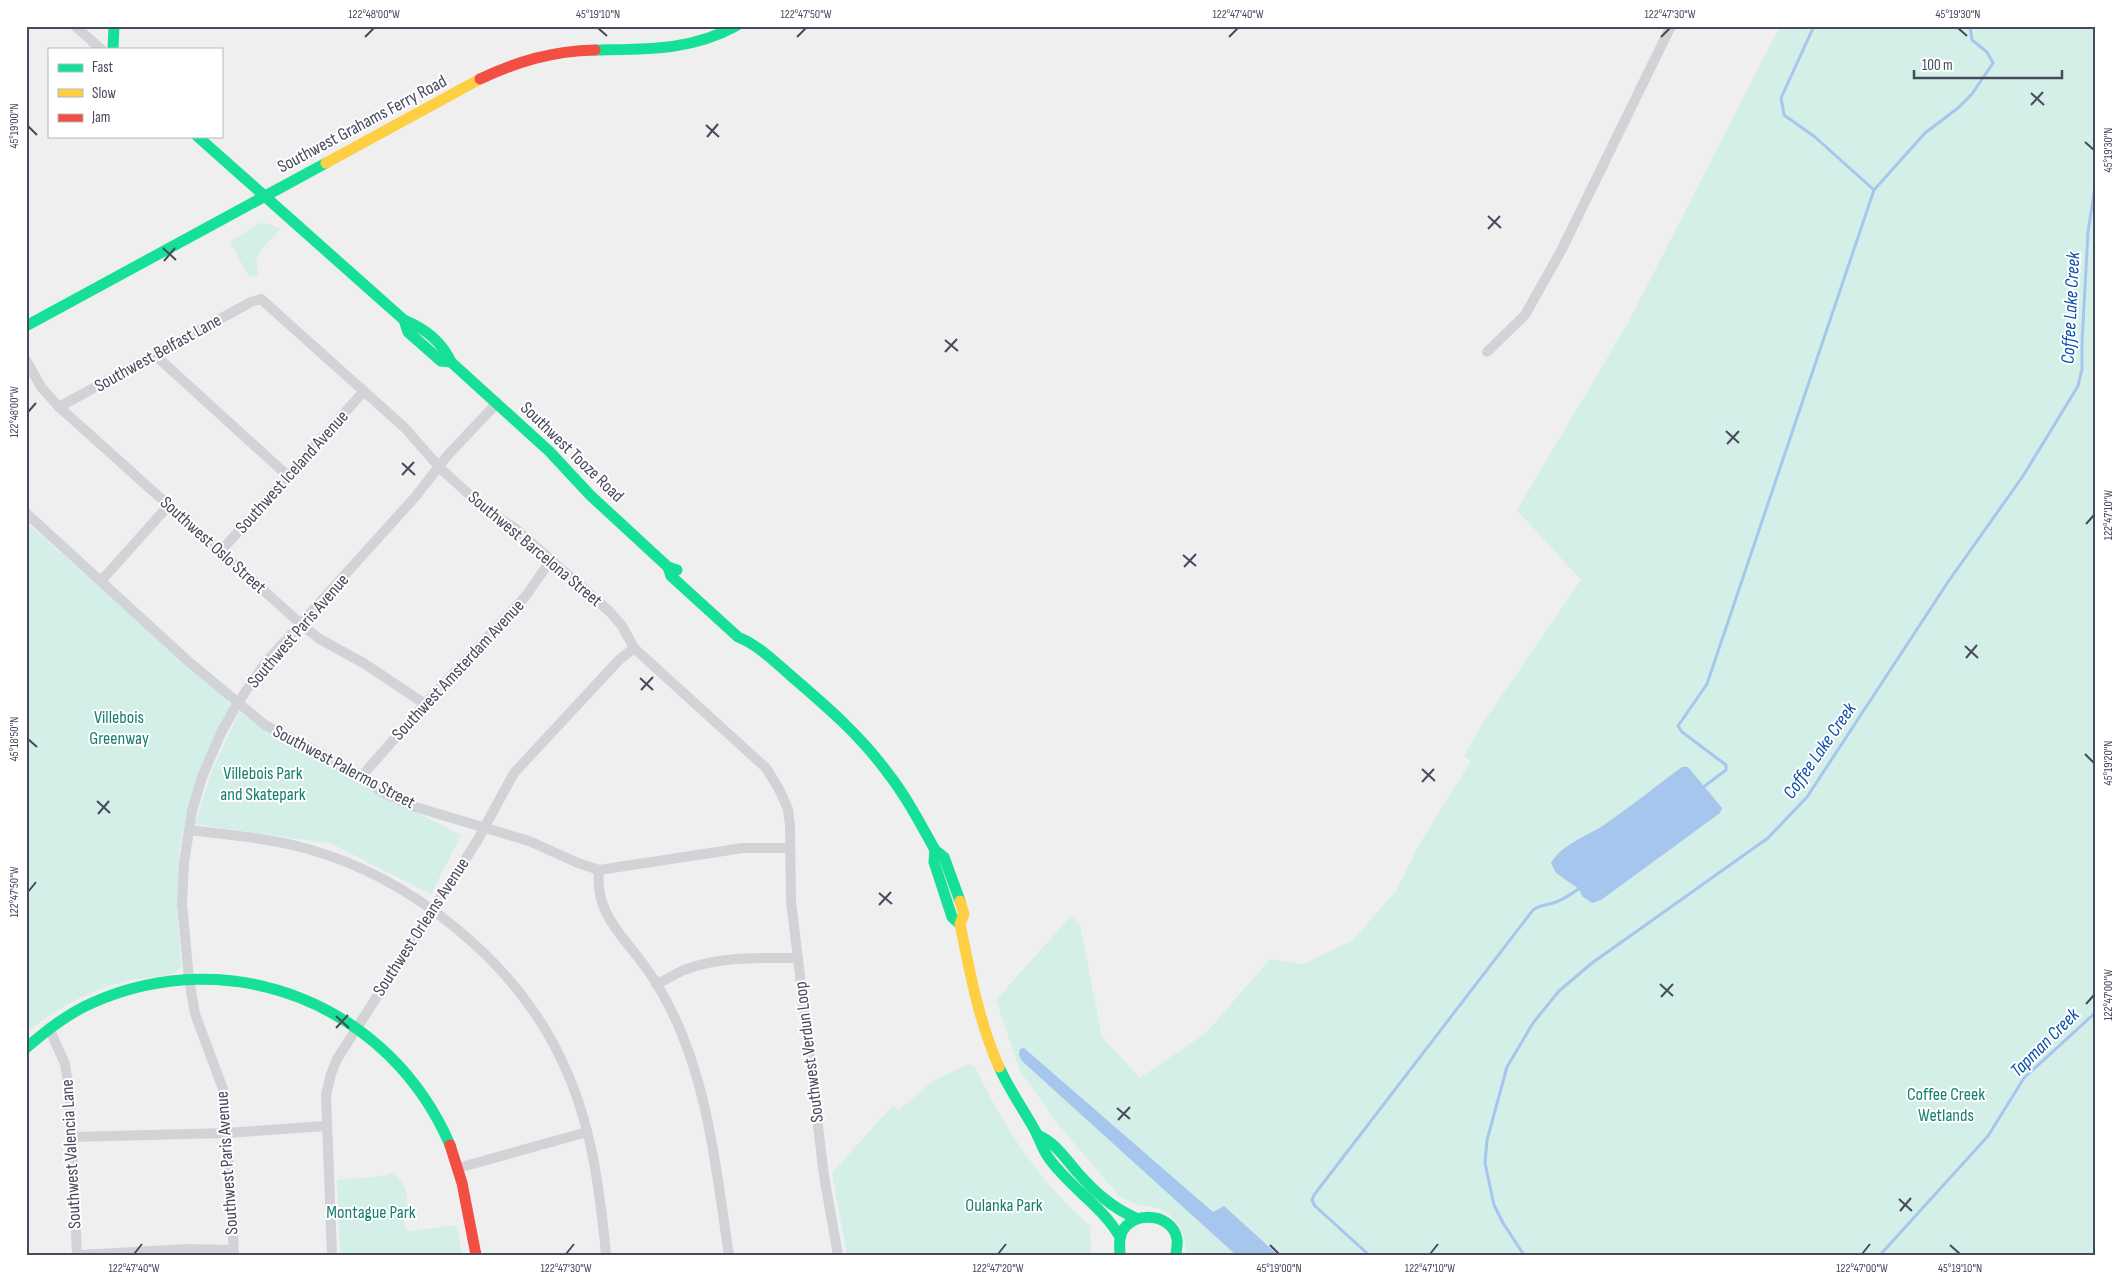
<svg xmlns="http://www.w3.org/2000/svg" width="2122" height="1281" font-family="'Sofia Sans Condensed',sans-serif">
<rect width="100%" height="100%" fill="#f0efef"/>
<g fill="#d3efe8">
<polygon points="1780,26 2096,26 2096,1255 1186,1255 1185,1240 1180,1226 1169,1214 1157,1208 1135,1204 1119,1196 1058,1124 1020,1071 996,1000 1071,916 1080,925 1102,1037 1140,1078 1206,1033 1270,959 1304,964 1353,940 1396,891 1420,843 1471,761 1464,756 1483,723 1581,580 1517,510 1629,321"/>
<polygon points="260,223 269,224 280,229 262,249 256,260 259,276 249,277 230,242"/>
<path d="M26 522 227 700 230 708 186 817 179 854 177 911 181 967C173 979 140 977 126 981 92 989 53 1010 26 1033Z"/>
<polygon points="239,712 315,754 384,796 461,835 431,894 332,844 195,824 211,773"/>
<path d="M969 1064 975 1067C1004 1128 1039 1181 1090 1226L1091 1255H847L832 1173 893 1105 899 1110 933 1081Z"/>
<path d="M392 1173C407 1180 412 1207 404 1220L405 1229 409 1231 457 1225 462 1255H340L337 1180 383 1176Z"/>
</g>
<g fill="#a7c6ee">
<path d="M1682 767H1688L1722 808 1720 813 1601 900 1592 903 1582 896 1579 889 1556 873 1551 863C1562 844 1586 837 1604 825 1630 807 1656 786 1682 767Z"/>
<polygon points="1024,1048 1213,1212 1224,1206 1278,1255 1236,1255 1022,1061 1019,1055 1020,1049"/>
</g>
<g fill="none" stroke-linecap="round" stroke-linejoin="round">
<g stroke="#a7c6ee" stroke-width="3">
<polyline points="1814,26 1781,98 1784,115 1815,137 1874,190"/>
<polyline points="1702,788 1726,770 1726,765 1682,732 1678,726 1707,684 1874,190 1925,133 1958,108 1972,94 1993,63 1987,52 1972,40 1970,26"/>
<path d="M1369 1255 1315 1206 1312 1200 1314 1195 1533 910C1541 904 1546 906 1556 902 1565 899 1573 893 1581 887"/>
<polyline points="1524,1255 1503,1223 1494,1205 1485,1163 1487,1140 1507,1067 1533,1023 1559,991 1592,963 1768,838 1807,797 1948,582 2023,476 2078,386 2082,369 2082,343 2088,232 2096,181"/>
<polyline points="1880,1255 1988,1136 2024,1078 2096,1012"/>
</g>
<g stroke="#d2d3d7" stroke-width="10">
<polyline points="75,26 101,49"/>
<polyline points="1487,352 1525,315 1561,251 1671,26"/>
<polyline points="155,355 288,476"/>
<polyline points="26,360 41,387 59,407 301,624 318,638 365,664 425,704"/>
<polyline points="59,407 251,302 261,299 405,428 440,468 485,509 516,529 610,612 622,626 634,648 766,768 779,789 788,809 790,825 791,901 824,1176 838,1255"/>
<polyline points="26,513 188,661 265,725 319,753 386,794 412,806 529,841 578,863 599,870 743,848 790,848"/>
<polyline points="220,552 364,391"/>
<polyline points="101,581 169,505"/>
<polyline points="360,778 425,704 525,597 551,560"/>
<path d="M189 830C229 835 269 838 308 849 412 878 516 962 562 1061 591 1121 600 1189 606 1255"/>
<path d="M599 870C594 915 625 937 649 972 660 988 670 1007 678 1025 710 1098 717 1177 729 1255"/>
<path d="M656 984C666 980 675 974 684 970 719 956 761 958 798 958"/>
<polyline points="49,1028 65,1064 70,1097 77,1255"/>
<polyline points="72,1137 227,1133 326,1126"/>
<polyline points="458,1168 587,1132"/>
<polyline points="79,1255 187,1249 233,1250"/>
<polyline points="234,1255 227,1133 223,1089 195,1014 189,979 182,904 184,863 192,811 202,777 221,733 237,704 266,662 416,496 447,456 497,403"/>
<polyline points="332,1255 326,1095 331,1074 337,1059 477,841 514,773 619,660 634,648"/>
</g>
<g stroke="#16e098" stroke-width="11">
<polyline points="113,49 114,26"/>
<path d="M595 50C646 49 690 51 736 26"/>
<path d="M197 136 404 320C424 328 442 342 451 362L549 451 590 495 668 567 677 570"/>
<polyline points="404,320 408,332 441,361 451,362"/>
<polyline points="26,326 326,163"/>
<path d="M668 567 671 576 738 637C758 645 774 661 790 675 825 705 860 735 887 772 906 796 920 823 935 850L944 857 960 901"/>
<polyline points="935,850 934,862 952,917 960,924"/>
<path d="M26 1048C46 1031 67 1014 92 1003 232 941 390 1005 450 1145"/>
<path d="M999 1067C1010 1091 1025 1112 1037 1134 1041 1144 1044 1153 1051 1161 1072 1189 1102 1206 1120 1237"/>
<path d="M1037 1135C1055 1142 1065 1158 1077 1172 1094 1191 1112 1208 1136 1218"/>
<path d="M1120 1255C1120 1250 1119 1244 1120 1239 1124 1210 1172 1210 1177 1239 1178 1244 1176 1250 1176 1255"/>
</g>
<g stroke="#ffcf43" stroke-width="11">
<polyline points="326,163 480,79"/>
<path d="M960 901 964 914 960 924C970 973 979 1022 999 1067"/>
</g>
<g stroke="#f24e42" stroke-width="11">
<path d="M480 79C518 61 553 51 595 50"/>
<polyline points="450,1145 462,1183 476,1255"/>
</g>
</g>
<path fill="none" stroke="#464a5c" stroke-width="2" d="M598 28 607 36M1958 28 1967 36M365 37 374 28M797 37 806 28M1229 37 1238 28M1661 37 1670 28M2031 93 2044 105M2031 105 2043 92M706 125 719 137M28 126 37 135M707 137 718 124M2085 142 2094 150M1488 216 1501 228M1488 229 1500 216M163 248 176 260M164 261 175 248M945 340 958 351M945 352 957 339M28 412 36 403M1726 431 1739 443M1727 444 1739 431M402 463 415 475M402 475 414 462M2086 524 2094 515M1183 555 1196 566M1184 567 1196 554M1965 646 1978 658M1966 658 1977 645M640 678 653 690M641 690 653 677M28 739 37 747M2085 754 2094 763M1422 769 1435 781M1422 782 1434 769M97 801 110 813M98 814 109 801M28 892 36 882M879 893 892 904M879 905 891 892M1660 984 1673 996M1661 997 1673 984M2086 1004 2094 995M336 1016 349 1028M336 1028 348 1015M1117 1108 1130 1119M1118 1120 1130 1107M1899 1199 1912 1211M1900 1211 1911 1198M1270 1245 1279 1254M1950 1245 1960 1254M134 1254 142 1244M566 1254 574 1244M998 1254 1006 1244M1430 1254 1438 1244M1862 1254 1870 1244"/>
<g text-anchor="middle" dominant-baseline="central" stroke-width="4" stroke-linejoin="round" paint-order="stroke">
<g font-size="18" fill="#464a5c" stroke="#fff">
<text transform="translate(362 124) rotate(-28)">Southwest Grahams Ferry Road</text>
<text transform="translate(158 353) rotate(-29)">Southwest Belfast Lane</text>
<text transform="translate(572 452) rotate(44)">Southwest Tooze Road</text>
<text transform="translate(292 472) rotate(-48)">Southwest Iceland Avenue</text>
<text transform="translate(213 545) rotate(42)">Southwest Oslo Street</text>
<text transform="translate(535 549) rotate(40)">Southwest Barcelona Street</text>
<text transform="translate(298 631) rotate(-49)">Southwest Paris Avenue</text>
<text transform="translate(458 670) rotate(-47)">Southwest Amsterdam Avenue</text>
<text transform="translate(344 767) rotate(28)">Southwest Palermo Street</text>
<text transform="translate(421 927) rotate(-57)">Southwest Orleans Avenue</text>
<text transform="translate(809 1052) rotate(-97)">Southwest Verdun Loop</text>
<text transform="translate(71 1154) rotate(-93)">Southwest Valencia Lane</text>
<text transform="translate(227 1163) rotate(-94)">Southwest Paris Avenue</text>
</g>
<g font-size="18" fill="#167e6f" stroke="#fff">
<text x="119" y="717">Villebois<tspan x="119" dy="21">Greenway</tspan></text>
<text x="263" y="773">Villebois Park<tspan x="263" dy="21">and Skatepark</tspan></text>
<text x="1946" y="1094">Coffee Creek<tspan x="1946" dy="21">Wetlands</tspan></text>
<text x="1004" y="1205">Oulanka Park</text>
<text x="371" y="1212">Montague Park</text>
</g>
<g font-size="19" font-style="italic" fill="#0b50aa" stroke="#fff">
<text transform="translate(2071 308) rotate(-87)">Coffee Lake Creek</text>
<text transform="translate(1820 751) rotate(-55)">Coffee Lake Creek</text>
<text transform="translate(2045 1043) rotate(-45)">Tapman Creek</text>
</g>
</g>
<rect width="2122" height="1281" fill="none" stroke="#ffffff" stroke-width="55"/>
<rect x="48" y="48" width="175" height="90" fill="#ffffff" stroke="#b5b7be"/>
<rect x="58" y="64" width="25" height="8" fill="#16e098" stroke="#b5b7be"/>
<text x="92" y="72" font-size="15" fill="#464a5c">Fast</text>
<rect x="58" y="89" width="25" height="8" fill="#ffcf43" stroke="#b5b7be"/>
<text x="92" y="98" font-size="15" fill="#464a5c">Slow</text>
<rect x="58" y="114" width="25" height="8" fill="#f24e42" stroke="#b5b7be"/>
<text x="92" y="122" font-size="15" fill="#464a5c">Jam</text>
<path d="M1914 70v8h148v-8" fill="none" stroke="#464a5c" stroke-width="2.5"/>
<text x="1922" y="70" font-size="15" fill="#464a5c" stroke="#ffffff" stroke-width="4" paint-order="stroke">100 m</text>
<rect x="28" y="28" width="2066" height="1226" fill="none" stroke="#464a5c" stroke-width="2"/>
<g font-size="12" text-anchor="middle" fill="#464a5c">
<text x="374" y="18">122°48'00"W</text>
<text x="598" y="18">45°19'10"N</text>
<text x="806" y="18">122°47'50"W</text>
<text x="1238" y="18">122°47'40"W</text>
<text x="1670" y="18">122°47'30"W</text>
<text x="1958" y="18">45°19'30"N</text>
<text transform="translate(14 126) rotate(-90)" y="4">45°19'00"N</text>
<text transform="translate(2108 150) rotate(-90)" y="4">45°19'30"N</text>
<text transform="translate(14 412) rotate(-90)" y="4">122°48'00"W</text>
<text transform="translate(2108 515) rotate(-90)" y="4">122°47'10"W</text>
<text transform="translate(14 739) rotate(-90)" y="4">45°18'50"N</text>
<text transform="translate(2108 763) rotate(-90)" y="4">45°19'20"N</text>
<text transform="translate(14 892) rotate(-90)" y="4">122°47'50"W</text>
<text transform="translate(2108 995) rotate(-90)" y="4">122°47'00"W</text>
<text x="134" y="1272">122°47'40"W</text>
<text x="566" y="1272">122°47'30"W</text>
<text x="998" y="1272">122°47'20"W</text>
<text x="1279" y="1272">45°19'00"N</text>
<text x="1430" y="1272">122°47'10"W</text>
<text x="1862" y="1272">122°47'00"W</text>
<text x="1960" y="1272">45°19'10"N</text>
</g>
</svg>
